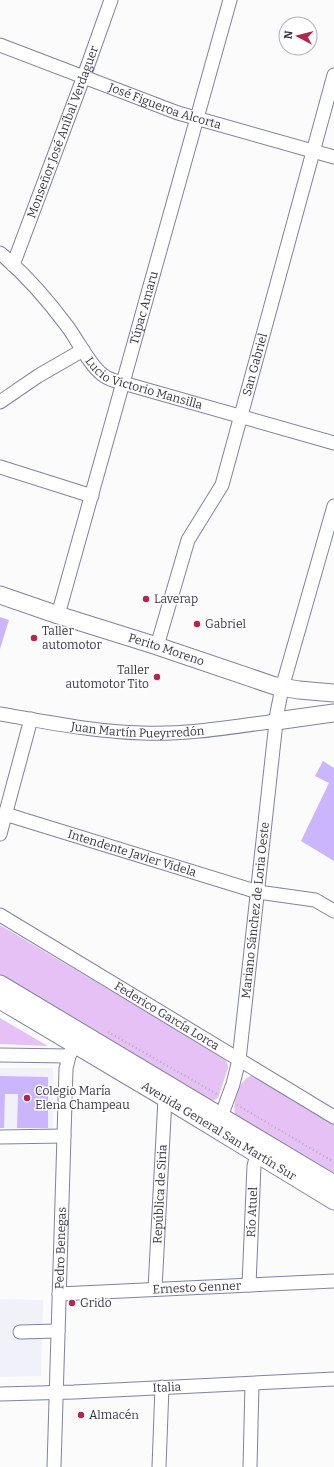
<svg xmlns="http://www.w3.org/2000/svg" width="334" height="1467" font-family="Bitter,serif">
<rect width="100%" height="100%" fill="#fbfbfb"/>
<g fill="#f0f1f9">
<polygon points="0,1068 53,1068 53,1129 0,1128"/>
<polygon points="0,1299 43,1300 41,1376 0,1377"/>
</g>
<g fill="#e6c1f5">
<polygon points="0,925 224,1058 228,1065 228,1068 218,1098 213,1101 206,1101 0,975"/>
<polygon points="0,1018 48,1046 0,1044"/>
<path d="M250 1076H255L334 1124V1180L236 1118C231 1105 238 1082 250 1076Z"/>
</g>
<g fill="#cbb6fd">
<polygon points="0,617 9,620 0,649"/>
<polygon points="323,761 334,768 334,861 301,841 329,783 315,776"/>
<polygon points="0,1076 48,1077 48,1128 17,1128 18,1094 5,1094 4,1128 0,1128"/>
</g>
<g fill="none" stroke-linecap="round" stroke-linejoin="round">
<defs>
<g id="minor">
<path id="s1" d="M0 45 178 113 334 157"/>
<path id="s2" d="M0 253C25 274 47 299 67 326 77 339 90 366 103 375 109 380 116 381 123 383L334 443"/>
<path id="s3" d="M13 265 84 76 111 0"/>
<polyline points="0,402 38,376 83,350"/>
<polyline points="0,467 92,496"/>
<path id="s4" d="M58 615 230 0"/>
<path id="s5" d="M157 646 188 540 222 485 334 75"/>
<path id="s6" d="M0 714C47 722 95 732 142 733 186 735 232 727 276 721"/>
<path id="s7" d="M5 814 258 892 315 900 334 911"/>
<polyline points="0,834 31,719"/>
<path id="s8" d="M0 915 334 1117"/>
<polyline points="0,1055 69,1056"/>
<path id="s9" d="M218 1125 233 1084 239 1060 277 713 282 688 334 506"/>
<polyline points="0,1137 64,1136"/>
<path id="s10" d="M249 1285 254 1166 259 1146"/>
<path id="s11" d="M155 1289 165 1098"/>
<path id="s12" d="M59 1294 334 1281"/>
<polyline points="20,1332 58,1331"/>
<path id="s13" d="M0 1394 74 1392 334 1379"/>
<path id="s14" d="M54 1467 66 1069 69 1056 79 1036"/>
<polyline points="159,1467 162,1387"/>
<polyline points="250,1467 252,1384"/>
</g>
<g id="major">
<path id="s15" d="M0 595 58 615 157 646 275 686 299 690 334 693"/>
<polyline points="276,721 334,713"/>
<polyline points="0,984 334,1184"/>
<path id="s16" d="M0 1000 165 1098 334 1201"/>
</g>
</defs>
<use href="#minor" stroke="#7f839f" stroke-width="15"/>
<use href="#major" stroke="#7f839f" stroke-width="19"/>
<g stroke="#a9aaaf" stroke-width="2" stroke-dasharray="1 3" stroke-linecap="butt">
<polyline points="108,1032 217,1094"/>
<polyline points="237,1105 334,1162"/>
</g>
<use href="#minor" stroke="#fff" stroke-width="13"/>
<use href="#major" stroke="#fff" stroke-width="17"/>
</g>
<g fill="#b6254d" stroke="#fff" stroke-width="1.5">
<circle cx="146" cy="599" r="4"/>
<circle cx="197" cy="624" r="4"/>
<circle cx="34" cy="638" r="4"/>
<circle cx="157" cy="677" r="4"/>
<circle cx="27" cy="1098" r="4"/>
<circle cx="72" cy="1303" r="4"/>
<circle cx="81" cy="1415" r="4"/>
</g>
<g text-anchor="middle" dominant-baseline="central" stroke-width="3" stroke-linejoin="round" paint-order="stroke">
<g font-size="12" fill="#363744" stroke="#fff">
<text stroke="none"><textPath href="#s1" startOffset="176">José Figueroa Alcorta</textPath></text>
<text stroke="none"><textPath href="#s3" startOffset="142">Monseñor José Aníbal Verdaguer</textPath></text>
<text stroke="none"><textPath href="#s4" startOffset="319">Túpac Amaru</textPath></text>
<text stroke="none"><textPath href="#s5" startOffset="300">San Gabriel</textPath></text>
<text stroke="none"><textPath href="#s2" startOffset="201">Lucio Victorio Mansilla</textPath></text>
<text stroke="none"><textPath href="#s15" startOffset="175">Perito Moreno</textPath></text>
<text stroke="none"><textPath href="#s6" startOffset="139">Juan Martín Pueyrredón</textPath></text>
<text stroke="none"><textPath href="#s7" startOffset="133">Intendente Javier Videla</textPath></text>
<text stroke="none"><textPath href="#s9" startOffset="219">Mariano Sánchez de Loria Oeste</textPath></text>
<text stroke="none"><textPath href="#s8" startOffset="195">Federico García Lorca</textPath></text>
<text stroke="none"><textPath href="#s16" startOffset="255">Avenida General San Martín Sur</textPath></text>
<text stroke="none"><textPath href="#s11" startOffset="95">República de Siria</textPath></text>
<text stroke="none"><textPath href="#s10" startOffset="73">Río Atuel</textPath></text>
<text stroke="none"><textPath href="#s14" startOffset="219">Pedro Benegas</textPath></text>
<text stroke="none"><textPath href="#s12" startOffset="138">Ernesto Genner</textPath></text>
<text stroke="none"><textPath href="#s13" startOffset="167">Italia</textPath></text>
</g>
<g font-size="12" fill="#363744" stroke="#fff" text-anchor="start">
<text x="154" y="599">Laverap</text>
<text x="205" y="624">Gabriel</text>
<text x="42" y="631">Taller<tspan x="42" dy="14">automotor</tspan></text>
<text x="149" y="670" text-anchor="end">Taller<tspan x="149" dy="14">automotor Tito</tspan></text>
<text x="35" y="1091">Colegio María<tspan x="35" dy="14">Elena Champeau</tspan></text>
<text x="80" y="1303">Grido</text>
<text x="89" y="1415">Almacén</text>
</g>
</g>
<g transform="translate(298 36) rotate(277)"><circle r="19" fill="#ffffff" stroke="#afafb4"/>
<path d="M0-3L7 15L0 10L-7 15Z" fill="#b6254d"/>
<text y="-6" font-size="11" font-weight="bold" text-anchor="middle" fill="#363744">N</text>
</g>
</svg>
